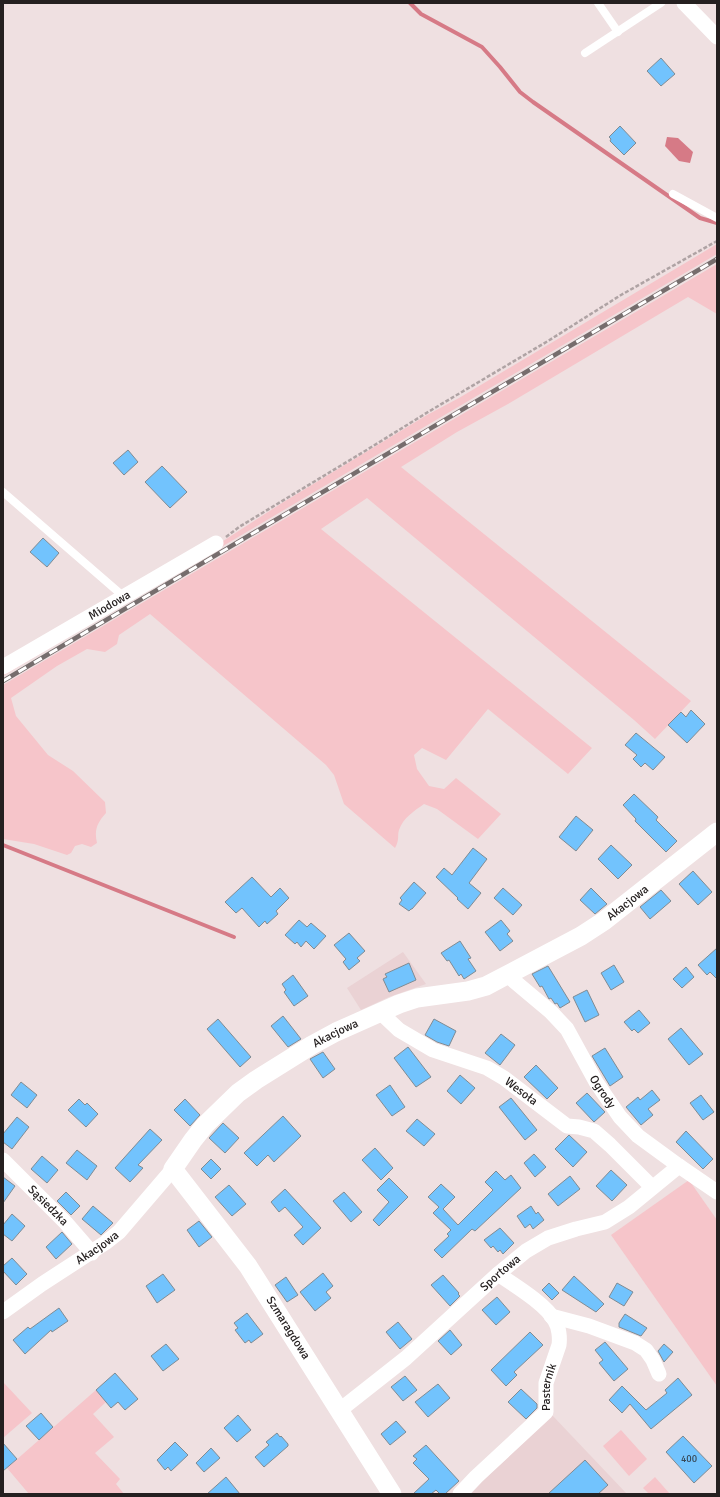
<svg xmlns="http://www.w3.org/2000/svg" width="720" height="1497" font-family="Signika,sans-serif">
<rect width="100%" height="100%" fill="#efe0e1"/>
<g fill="#ead2d4">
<polygon points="403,952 426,984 389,997 361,1010 347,988"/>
<polygon points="552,1415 627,1494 471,1494 483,1481"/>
</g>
<g fill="#f6c5ca">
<polygon points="717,244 717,254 3,676 3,669 217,545 282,503 427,415 459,398"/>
<path d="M717 264V314L688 297 508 404 457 432 401 467 691 701 655 739 634 720 367 498 321 529 592 748 568 774 488 709 446 760 422 748 414 755 417 769 429 786 444 789 456 778 501 814 478 839 437 809 424 804C414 811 403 818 399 830 397 836 400 839 395 848L344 804 334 775 326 765 150 614 119 635 117 644 105 652 87 649 57 666 11 698 16 716 48 755 73 771 105 802 106 813C97 823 94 830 97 843L91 847 82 844 75 846 71 853 67 855 34 844 3 839V685Z"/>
<polygon points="689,1180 717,1220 717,1386 611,1235"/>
<polygon points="3,1382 32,1413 3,1438"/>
<polygon points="96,1390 106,1402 93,1414 114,1437 95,1453 120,1479 116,1484 124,1494 29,1494 7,1468"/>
<polygon points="621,1430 647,1459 629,1476 603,1446"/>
<polygon points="655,1477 670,1494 649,1494 643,1488"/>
</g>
<polygon fill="#d67a86" points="667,137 678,138 693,152 690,163 679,161 665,146"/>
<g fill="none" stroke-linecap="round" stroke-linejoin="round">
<g stroke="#d67a86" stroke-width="4">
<polyline points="410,3 421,14 482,47 500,67 520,92 533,102 700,218 717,223"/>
<polyline points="3,845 234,937"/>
</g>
</g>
<g fill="#72c3fd" stroke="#808b93">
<polygon points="661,58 675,74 661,86 647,71"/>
<polygon points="620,126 636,143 624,155 610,141 611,139 609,137"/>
<polygon points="128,450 138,462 124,475 113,463"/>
<polygon points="162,466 187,492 170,508 145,482"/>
<polygon points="43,538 59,553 47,567 30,552"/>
<polygon points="691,710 705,724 687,743 668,725 681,712 686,717"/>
<polygon points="636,733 665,757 653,770 645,763 641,767 633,759 637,755 625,745"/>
<polygon points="634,794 658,817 656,820 677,841 666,852 635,821 636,819 623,805"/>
<polygon points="576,816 593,830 576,851 559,837"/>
<polygon points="611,845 632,865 618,879 598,859"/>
<polygon points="473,848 487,859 469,883 481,893 468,909 457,899 458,898 436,877 444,868 452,875"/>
<polygon points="693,871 712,892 698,905 679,884"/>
<polygon points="252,877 271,897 280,888 289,898 276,911 278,914 267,924 265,921 259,927 242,908 236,913 225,902"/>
<polygon points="414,882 426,893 412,909 411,909 409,911 399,904 402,900 400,898"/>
<polygon points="503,888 522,905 513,915 494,898"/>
<polygon points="591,888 607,904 595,914 580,900"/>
<polygon points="661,890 671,901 650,919 640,907"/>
<polygon points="299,920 307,927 311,923 326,936 314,949 306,941 301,947 297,942 295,944 285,935"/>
<polygon points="501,920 510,931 507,934 513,941 500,951 485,932"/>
<polygon points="349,933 365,951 357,958 360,961 349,970 343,962 346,959 334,945"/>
<polygon points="460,941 471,958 468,959 476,971 464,979 461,974 459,976 449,960 447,961 441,953"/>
<polygon points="717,948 717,979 710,972 707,975 698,965"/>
<polygon points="409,963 416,980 389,992 383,979 387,977 385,974"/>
<polygon points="614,965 624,982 611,990 601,973"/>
<polygon points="548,966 570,1002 560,1008 557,1003 555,1004 551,998 549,999 542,986 540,987 532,974"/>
<polygon points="686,967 694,977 682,988 673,979"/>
<polygon points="293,975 308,996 294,1006 284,992 286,990 282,984"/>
<polygon points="587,990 599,1015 585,1022 573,997"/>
<polygon points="639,1010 650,1023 638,1033 634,1029 632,1031 624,1022"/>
<polygon points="283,1016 301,1039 288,1047 271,1026"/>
<polygon points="218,1019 251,1057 240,1067 207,1029"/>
<polygon points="434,1019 456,1031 449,1046 437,1042 425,1035"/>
<polygon points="681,1028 703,1054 689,1065 668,1039"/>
<polygon points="501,1034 515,1045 500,1065 485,1053"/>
<polygon points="408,1047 431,1077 416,1087 394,1058"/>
<polygon points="605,1048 623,1077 610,1086 592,1056"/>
<polygon points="323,1052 335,1069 323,1078 310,1059"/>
<polygon points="536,1065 558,1088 547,1099 524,1077"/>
<polygon points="460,1075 475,1088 461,1104 447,1091"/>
<polygon points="21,1082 37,1095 27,1108 11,1095"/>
<polygon points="390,1085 405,1107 392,1116 376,1095"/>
<polygon points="652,1090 660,1100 648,1109 653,1115 641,1125 626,1107 638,1097 640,1100"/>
<polygon points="587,1093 605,1112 594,1122 576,1103"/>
<polygon points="701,1095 714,1112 703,1120 690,1103"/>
<polygon points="511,1098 537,1130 525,1140 499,1107"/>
<polygon points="79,1099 85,1105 87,1103 98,1114 86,1127 68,1110"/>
<polygon points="185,1099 200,1115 190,1126 174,1110"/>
<polygon points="283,1116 301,1136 274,1162 268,1155 257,1166 244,1153"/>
<polygon points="17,1117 29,1127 12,1149 3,1142 3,1134"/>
<polygon points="417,1119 435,1134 424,1146 406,1131"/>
<polygon points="223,1123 239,1138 225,1153 209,1138"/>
<polygon points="150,1129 162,1140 138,1165 143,1168 130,1182 115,1168"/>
<polygon points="686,1131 713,1159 703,1169 676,1142"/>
<polygon points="569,1135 587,1152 573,1167 555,1149"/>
<polygon points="375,1148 393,1168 381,1180 362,1160"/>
<polygon points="77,1150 97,1166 87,1180 66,1163"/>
<polygon points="534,1154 546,1167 535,1177 524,1163"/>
<polygon points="42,1156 58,1170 47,1183 31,1169"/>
<polygon points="211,1159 221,1169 211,1179 201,1169"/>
<polygon points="611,1170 627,1185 612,1201 596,1186"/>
<polygon points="496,1171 505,1180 511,1175 521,1188 475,1231 472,1229 442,1258 434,1250 449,1236 447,1234 451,1230 433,1213 439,1207 428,1197 441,1184 455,1197 443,1209 458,1225 493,1190 485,1182"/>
<polygon points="570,1176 580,1189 558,1206 548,1194"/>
<polygon points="3,1177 15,1186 3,1203"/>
<polygon points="389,1178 408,1197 379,1226 373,1220 389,1202 377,1190"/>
<polygon points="229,1185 246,1204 232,1216 215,1197"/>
<polygon points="285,1189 321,1228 303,1245 294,1235 303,1227 285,1207 279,1212 271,1202"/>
<polygon points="66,1192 80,1206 71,1215 57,1201"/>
<polygon points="344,1192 362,1212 351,1222 333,1201"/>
<polygon points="93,1206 113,1223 101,1235 82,1219"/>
<polygon points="531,1206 536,1214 538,1212 544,1220 533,1229 530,1224 525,1228 517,1216"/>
<polygon points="12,1214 25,1226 12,1241 3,1234 3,1225"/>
<polygon points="199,1221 212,1237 199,1247 187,1230"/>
<polygon points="500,1228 514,1243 503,1254 500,1250 498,1252 493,1246 491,1248 484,1240"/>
<polygon points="62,1232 72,1244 56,1259 46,1247"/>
<polygon points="12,1258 27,1274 16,1285 3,1271 3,1266"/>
<polygon points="323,1273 333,1286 326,1292 331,1298 315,1311 300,1292"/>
<polygon points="163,1274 175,1290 157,1303 146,1286"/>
<polygon points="443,1275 459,1293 458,1294 460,1296 450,1306 431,1285"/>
<polygon points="574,1276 604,1304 596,1312 562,1290"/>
<polygon points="286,1277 298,1295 287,1302 275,1285"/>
<polygon points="549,1283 559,1293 552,1300 542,1290"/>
<polygon points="617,1283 633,1292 624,1306 609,1297"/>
<polygon points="497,1297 510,1312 496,1325 482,1310"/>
<polygon points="59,1308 68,1321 52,1332 51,1330 25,1354 13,1340 28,1327 30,1329"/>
<polygon points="247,1313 263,1334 251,1343 249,1340 245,1343 235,1330 238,1328 234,1323"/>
<polygon points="625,1314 647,1328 641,1336 619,1327 619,1323"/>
<polygon points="398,1322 412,1339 400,1349 386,1332"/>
<polygon points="450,1330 462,1345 451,1355 438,1341"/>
<polygon points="530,1332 543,1345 514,1372 517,1375 506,1386 491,1370"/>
<polygon points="605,1342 628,1369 614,1381 599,1363 603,1360 595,1350"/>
<polygon points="166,1344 179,1359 163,1371 151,1356"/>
<polygon points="664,1344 673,1352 664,1362 658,1351"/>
<polygon points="115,1373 138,1399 125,1410 118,1402 111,1408 96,1390"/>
<polygon points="405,1376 417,1390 403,1401 391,1387"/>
<polygon points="678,1378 692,1395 651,1429 630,1404 622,1413 609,1400 622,1386 646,1410 667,1393 665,1390"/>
<polygon points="438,1384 450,1398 428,1417 415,1402"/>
<polygon points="521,1389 537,1404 537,1408 526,1419 508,1402"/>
<polygon points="41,1413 53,1427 39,1440 26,1426"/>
<polygon points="238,1415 251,1430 237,1442 224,1428"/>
<polygon points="396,1421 406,1432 390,1445 381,1434"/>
<polygon points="277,1433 280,1437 281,1436 288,1444 288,1446 264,1467 255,1457 269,1445 266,1442"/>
<polygon points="683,1436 712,1466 694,1483 666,1452"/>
<polygon points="175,1442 188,1455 171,1471 168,1467 165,1470 157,1460"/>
<polygon points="3,1443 17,1459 3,1471"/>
<polygon points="426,1445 459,1481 445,1494 440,1494 436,1490 431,1494 413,1494 429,1479 413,1463 417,1459 413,1456"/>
<polygon points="211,1448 220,1458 204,1472 196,1463"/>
<polygon points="585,1460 608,1485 598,1494 548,1494"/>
<polygon points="226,1477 240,1494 207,1494"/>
</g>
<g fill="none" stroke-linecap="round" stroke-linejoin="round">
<polyline stroke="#afa3a4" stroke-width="2.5" stroke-dasharray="4 2" stroke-linecap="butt" points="226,537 239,527 365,451 428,412 548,341 621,295 717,241"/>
<g stroke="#fff" stroke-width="8">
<polyline points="598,3 618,32"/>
<polyline points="585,53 661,3"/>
<polyline points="673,194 717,218"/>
<polyline points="3,492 123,596"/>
</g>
<g stroke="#fff" stroke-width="15">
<polyline points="684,3 717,37"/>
<path id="s1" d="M3 667 216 543"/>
<path id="s2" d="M507 975 551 1012 567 1029 596 1082 620 1117 638 1136 679 1166 717 1192"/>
<path id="s3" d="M380 1012 399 1030 433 1050 487 1068 504 1078 567 1126 579 1127 594 1131 610 1145 652 1187"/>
<path id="s4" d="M3 1160 66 1223 92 1253"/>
<path id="s5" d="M3 1312 42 1284 105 1243 119 1232 173 1169"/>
<polyline points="551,1316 589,1326 635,1343 646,1350 653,1360 659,1374"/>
<path id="s6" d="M340 1410 406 1358 498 1274 526 1251 548 1238 576 1229 605 1222 629 1207 679 1166"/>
<path id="s7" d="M460 1494 476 1477 546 1412V1383L559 1345C560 1338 559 1327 555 1321 546 1304 514 1285 498 1274"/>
</g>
<path stroke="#fff" stroke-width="19" id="s8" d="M392 1494 248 1266 173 1169 193 1140 205 1125 238 1093 256 1080 312 1045 336 1032 399 1004 417 998 468 991 486 986 581 936 604 921 717 832"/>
<defs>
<polyline id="rail" points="3,681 717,259"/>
</defs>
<use href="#rail" stroke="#766d6d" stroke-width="4.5"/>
<use href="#rail" stroke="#fff" stroke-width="3" stroke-dasharray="9" stroke-linecap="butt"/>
</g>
<g text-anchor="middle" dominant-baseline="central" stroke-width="4" stroke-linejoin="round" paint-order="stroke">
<g font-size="10" fill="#384957">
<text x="689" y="1459">400</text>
</g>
<g font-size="12" fill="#252020" stroke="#fff">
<text stroke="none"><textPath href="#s1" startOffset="123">Miodowa</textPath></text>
<text stroke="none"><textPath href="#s8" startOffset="931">Akacjowa</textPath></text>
<text stroke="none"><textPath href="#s8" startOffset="607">Akacjowa</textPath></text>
<text stroke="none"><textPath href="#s3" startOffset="164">Wesoła</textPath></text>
<text stroke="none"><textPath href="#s2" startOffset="153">Ogrody</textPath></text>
<text stroke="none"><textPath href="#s4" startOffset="64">Sąsiedzka</textPath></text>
<text stroke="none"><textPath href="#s5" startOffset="114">Akacjowa</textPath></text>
<text stroke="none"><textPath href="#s6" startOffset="211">Sportowa</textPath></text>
<text transform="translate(288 1328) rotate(58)">Szmaragdowa</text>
<text stroke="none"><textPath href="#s7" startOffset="144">Pasternik</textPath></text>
</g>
</g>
<rect width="720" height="1497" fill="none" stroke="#252020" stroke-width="8"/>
</svg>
